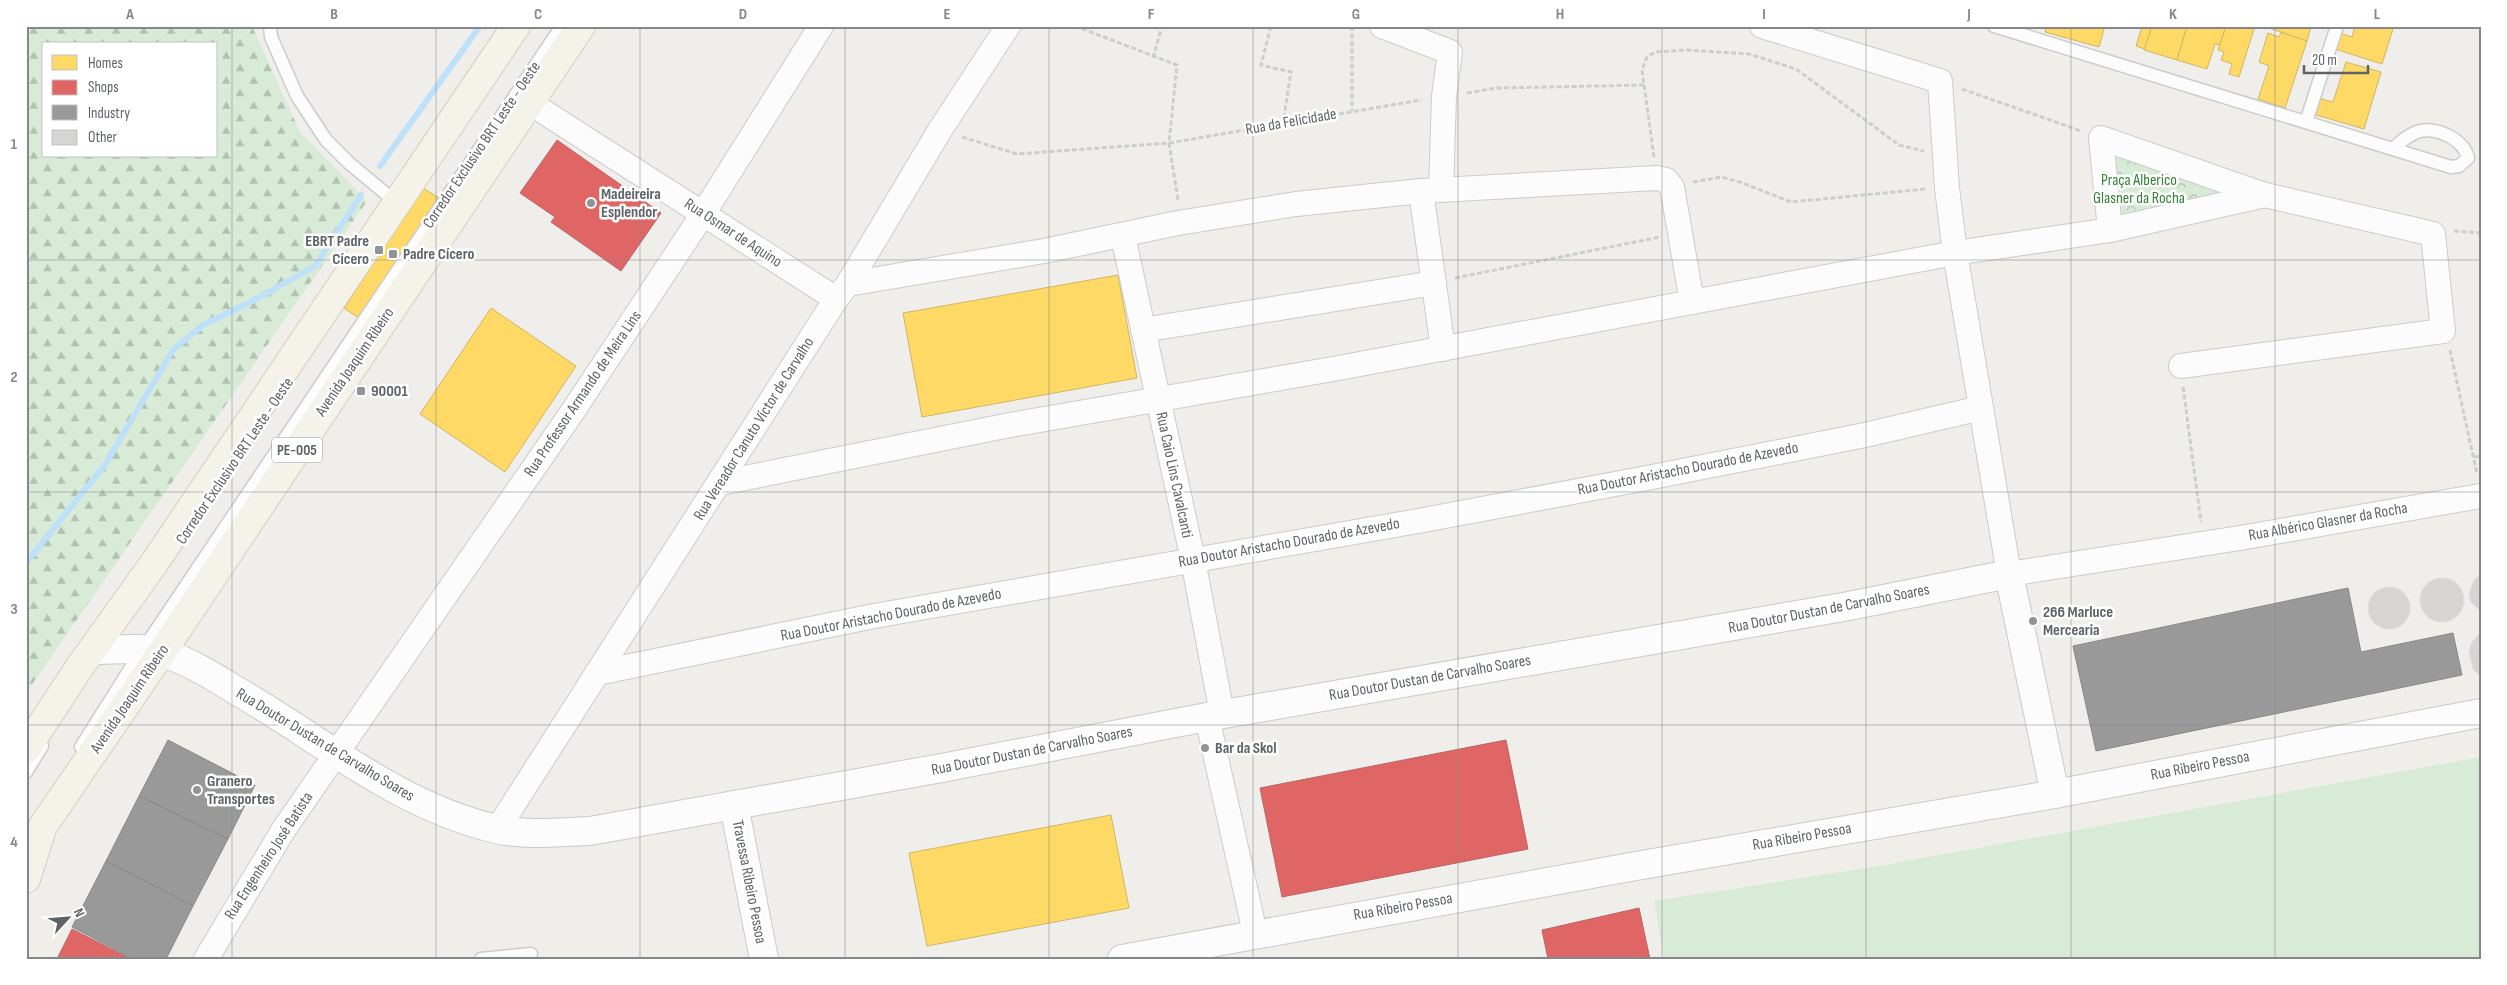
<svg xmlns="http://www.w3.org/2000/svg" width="2507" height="985" font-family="'Sofia Sans Condensed',sans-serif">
<defs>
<pattern id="forest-firs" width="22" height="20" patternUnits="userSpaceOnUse" patternTransform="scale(1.25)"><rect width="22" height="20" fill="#d8ebd6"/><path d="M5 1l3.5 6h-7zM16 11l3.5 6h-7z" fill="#b2c2b1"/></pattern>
<pattern id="park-crowns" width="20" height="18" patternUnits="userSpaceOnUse" patternTransform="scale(1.25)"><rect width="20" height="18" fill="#d8ebd6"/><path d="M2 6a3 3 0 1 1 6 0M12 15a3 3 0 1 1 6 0" fill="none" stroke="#b2c2b1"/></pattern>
</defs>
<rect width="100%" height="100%" fill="#efeeea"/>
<polygon fill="#d8ebd6" points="2481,757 2481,959 1664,959 1654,901 1873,867"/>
<path fill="url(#forest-firs)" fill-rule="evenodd" d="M26 26H252L300 132 367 201 26 693ZM44 44H216V156H44Z"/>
<polygon fill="url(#park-crowns)" points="2111,155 2240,190 2120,216"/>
<g fill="#ffd966" stroke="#cfb667">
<polygon points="2047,26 2105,26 2099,47 2045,32"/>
<polygon points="2140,26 2152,26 2145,49 2136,46 2142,27"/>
<polygon points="2152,26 2187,26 2177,60 2144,50"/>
<polygon points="2187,26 2226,26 2220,45 2215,44 2207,69 2177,60"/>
<polygon points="2226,26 2255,26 2239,77 2229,74 2232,64 2221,60 2224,52 2218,50"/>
<polygon points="2263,26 2311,26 2307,41"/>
<polygon points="2355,26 2394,26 2382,64 2332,48 2337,32 2352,37"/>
<polygon points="2281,32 2307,41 2285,108 2258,99 2269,66 2259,62 2268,33 2279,37"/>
<polygon points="2346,62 2381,72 2364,129 2313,114 2318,98 2333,102"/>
<polygon points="423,188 442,200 363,321 344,308"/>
<polygon points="1118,275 1137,378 922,417 903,313"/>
<polygon points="491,308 576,366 505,472 420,414"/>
<polygon points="1111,815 1129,908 927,946 909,853"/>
</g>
<g fill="#e06666" stroke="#b96567">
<polygon points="557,140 661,213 621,271 551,222 555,217 520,193"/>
<polygon points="1506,740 1528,849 1282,897 1260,788"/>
<polygon points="1639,908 1650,959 1548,959 1542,930"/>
<polygon points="72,929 131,959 57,959"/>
</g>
<g fill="#999" stroke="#88898a">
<polygon points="2348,588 2361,652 2453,633 2462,675 2096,751 2073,646"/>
<polygon points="168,740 255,785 228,839 139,796"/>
<polygon points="139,796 228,839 193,906 106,861"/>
<polygon points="106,861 193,906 166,959 133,959 72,927"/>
</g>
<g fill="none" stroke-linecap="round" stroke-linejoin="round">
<g stroke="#bfe0f9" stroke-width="6">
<polyline points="380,166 480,26"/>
<polyline points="26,563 104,466 173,350 203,325 249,303 315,266 361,195"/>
</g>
</g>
<g fill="#d6d5d3" stroke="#deddd9">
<polygon points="2481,574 2481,612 2471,602 2469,594 2474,580"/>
<circle cx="2442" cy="600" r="22"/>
<circle cx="2389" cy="608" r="21"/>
<polygon points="2481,632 2481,677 2473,669 2469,651 2472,642"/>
</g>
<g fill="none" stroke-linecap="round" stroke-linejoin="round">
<defs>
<g id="lane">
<polyline points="270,26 271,37 297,96 326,140 349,163 397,203"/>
<path d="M1994 26 2451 167 2459 166 2468 158C2464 140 2438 127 2420 131 2410 134 2401 141 2394 148"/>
<polyline points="2306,122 2337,26"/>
<polyline points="81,747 132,666 562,26"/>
<polyline points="26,772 42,746"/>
<polyline points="481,959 531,954"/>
</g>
<g id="street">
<polyline points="1382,26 1450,52 1444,96 1441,190"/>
<polyline points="1762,26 1940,81 1947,188 1955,253 2009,574 2240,538 2480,496"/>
<polyline points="530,103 836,299"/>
<polyline points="1421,191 1443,349"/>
<polyline points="2110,230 2101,138 2265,195 2433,234 2443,331 2181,366"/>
<polyline points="1123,236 1193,560 1222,714"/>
<polyline points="848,284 1044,251 1178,223 1296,204 1421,191 1657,178 1666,180 1672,187 1692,302"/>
<polyline points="1143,330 1434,283"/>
<polyline points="720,483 1010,425 1333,369 1955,253 2110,230 2265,195"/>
<polyline points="597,673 874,616 1418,521 1647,478 1865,435 1981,408"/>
<polyline points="1207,717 1255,933"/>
<polyline points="497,830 836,299 848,284 940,130 1008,26"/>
<polyline points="206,959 284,829 573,411 703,214 821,26"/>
</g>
<g id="secondary">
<path d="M92 650C114 650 142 646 163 653 189 661 214 677 237 691 322 740 398 806 496 829 526 836 560 832 590 831L947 767 1207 717 1849 606 2009 574 2055 794"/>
<polyline points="734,805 764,959"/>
<polyline points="1122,959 1636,866 2055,794 2481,713"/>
</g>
<g id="primary">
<polyline points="26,749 79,668 155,562 516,26"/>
<polyline points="26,879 43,826 162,652 581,26"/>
</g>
</defs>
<use href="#lane" stroke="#cbcccc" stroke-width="15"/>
<use href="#street" stroke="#cbcccc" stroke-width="26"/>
<use href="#secondary" stroke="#cacacb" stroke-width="30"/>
<use href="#primary" stroke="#d7ceb8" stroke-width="30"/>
<g stroke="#cacfcc" stroke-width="3" stroke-dasharray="5 2.5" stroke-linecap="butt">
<polyline points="1075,26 1177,65 1169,143 1178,200"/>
<polyline points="1271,26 1261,65 1291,72 1283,123"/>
<polyline points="1352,26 1352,111"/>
<polyline points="1153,58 1162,26"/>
<polyline points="1962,89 2081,131"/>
<polyline points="1467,93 1497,88 1645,85"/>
<polyline points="962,137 1017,154 1169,143 1421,100"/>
<polyline points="1654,157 1642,70 1647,57 1655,52 1687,50 1749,54 1796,69 1899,145 1924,151"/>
<polyline points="1693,182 1721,177 1740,182 1791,202 1926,189"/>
<polyline points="2454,231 2481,233"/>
<polyline points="1455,278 1660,237"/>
<polyline points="2450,350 2477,474"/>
<polyline points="2183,387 2201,522"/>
<polyline points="2474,457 2481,456"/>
</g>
<use href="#lane" stroke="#fdfcfc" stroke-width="12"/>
<use href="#street" stroke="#fdfcfc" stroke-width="24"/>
<use href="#secondary" stroke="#fdfcfc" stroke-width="28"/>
<use href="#primary" stroke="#f4f2e9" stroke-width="28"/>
</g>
<path fill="none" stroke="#84888a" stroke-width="1" stroke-opacity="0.55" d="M232 26V959M436 26V959M640 26V959M845 26V959M1049 26V959M1253 26V959M1458 26V959M1662 26V959M1866 26V959M2071 26V959M2275 26V959M26 260H2481M26 492H2481M26 725H2481"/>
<g fill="#919496" stroke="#fff" stroke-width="2">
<circle cx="591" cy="203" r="5"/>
<rect x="374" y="245" width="10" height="10" rx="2.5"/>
<rect x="388" y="249" width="10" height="10" rx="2.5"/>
<rect x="356" y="386" width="10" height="10" rx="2.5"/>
<circle cx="2033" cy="621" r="5"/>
<circle cx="1205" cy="748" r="5"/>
<circle cx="197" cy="790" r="5"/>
</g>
<g text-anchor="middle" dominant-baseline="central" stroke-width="5" stroke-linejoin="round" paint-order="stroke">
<rect fill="#fff" stroke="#8f9295" stroke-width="1" x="272" y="437.5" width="50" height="25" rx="4"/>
<g font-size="15" font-weight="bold" fill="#5f6368">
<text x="297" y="450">PE-005</text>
</g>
<g font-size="16" fill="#5f6368" stroke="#fff">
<text transform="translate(1291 122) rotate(-10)">Rua da Felicidade</text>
<text transform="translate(482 145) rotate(-56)">Corredor Exclusivo BRT Leste - Oeste</text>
<text transform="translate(733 233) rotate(33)">Rua Osmar de Aquino</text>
<text transform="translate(355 362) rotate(-56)">Avenida Joaquim Ribeiro</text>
<text transform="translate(583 394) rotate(-56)">Rua Professor Armando de Meira Lins</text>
<text transform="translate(754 429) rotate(-58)">Rua Vereador Canuto Víctor de Carvalho</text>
<text transform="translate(235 461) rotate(-56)">Corredor Exclusivo BRT Leste - Oeste</text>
<text transform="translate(1688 469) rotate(-11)">Rua Doutor Aristacho Dourado de Azevedo</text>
<text transform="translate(1174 475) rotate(78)">Rua Caio Lins Cavalcanti</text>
<text transform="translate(2328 522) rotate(-10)">Rua Albérico Glasner da Rocha</text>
<text transform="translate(1289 543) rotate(-10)">Rua Doutor Aristacho Dourado de Azevedo</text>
<text transform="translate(1829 609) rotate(-11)">Rua Doutor Dustan de Carvalho Soares</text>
<text transform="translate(891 615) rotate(-11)">Rua Doutor Aristacho Dourado de Azevedo</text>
<text transform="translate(1430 678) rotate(-10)">Rua Doutor Dustan de Carvalho Soares</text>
<text transform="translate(130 699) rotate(-56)">Avenida Joaquim Ribeiro</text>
<text transform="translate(325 745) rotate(31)">Rua Doutor Dustan de Carvalho Soares</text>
<text transform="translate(1032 751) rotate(-11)">Rua Doutor Dustan de Carvalho Soares</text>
<text transform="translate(2200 766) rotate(-11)">Rua Ribeiro Pessoa</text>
<text transform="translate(1802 837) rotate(-10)">Rua Ribeiro Pessoa</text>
<text transform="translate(269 856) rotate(-57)">Rua Engenheiro José Batista</text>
<text transform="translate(749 882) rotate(79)">Travessa Ribeiro Pessoa</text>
<text transform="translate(1403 907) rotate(-10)">Rua Ribeiro Pessoa</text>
</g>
<g font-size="16" fill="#348238" stroke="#fff">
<text x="2139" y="180">Praça Alberico<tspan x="2139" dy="18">Glasner da Rocha</tspan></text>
</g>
<g font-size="16" font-weight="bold" fill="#5f6368" stroke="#fff" text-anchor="start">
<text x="601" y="194">Madeireira<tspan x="601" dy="18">Esplendor</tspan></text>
<text x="369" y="241" text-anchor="end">EBRT Padre<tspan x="369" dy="18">Cícero</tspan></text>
<text x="403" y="254">Padre Cícero</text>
<text x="371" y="391">90001</text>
<text x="2043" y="612">266 Marluce<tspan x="2043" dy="18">Mercearia</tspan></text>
<text x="1215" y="748">Bar da Skol</text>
<text x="207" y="781">Granero<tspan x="207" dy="18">Transportes</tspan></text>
</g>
</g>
<rect width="2507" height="985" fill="none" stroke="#ffffff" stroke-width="55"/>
<rect x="42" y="42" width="175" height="115" fill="#ffffff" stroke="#bfc1c3"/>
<rect x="52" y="55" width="25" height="15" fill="#ffd966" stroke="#bfc1c3"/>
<text x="88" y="68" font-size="15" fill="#5f6368">Homes</text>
<rect x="52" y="80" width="25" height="15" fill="#e06666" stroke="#bfc1c3"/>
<text x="88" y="92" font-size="15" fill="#5f6368">Shops</text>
<rect x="52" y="105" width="25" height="15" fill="#999999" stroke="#bfc1c3"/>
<text x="88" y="118" font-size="15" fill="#5f6368">Industry</text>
<rect x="52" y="130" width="25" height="15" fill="#d6d5d3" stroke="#bfc1c3"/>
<text x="88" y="142" font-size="15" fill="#5f6368">Other</text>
<g transform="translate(68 918) rotate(64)" stroke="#ffffff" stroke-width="4" paint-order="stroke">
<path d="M0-4L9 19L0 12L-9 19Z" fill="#5f6368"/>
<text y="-8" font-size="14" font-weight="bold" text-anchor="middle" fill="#5f6368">N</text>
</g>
<path d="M2304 65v8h64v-8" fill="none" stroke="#5f6368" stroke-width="2.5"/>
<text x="2312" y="65" font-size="15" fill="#5f6368" stroke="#ffffff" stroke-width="4" paint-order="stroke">20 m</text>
<rect x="28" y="28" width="2452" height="930" fill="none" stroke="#84888a" stroke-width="2"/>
<g font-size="16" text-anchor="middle" font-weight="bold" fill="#84888a">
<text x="130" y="19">A</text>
<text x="334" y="19">B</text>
<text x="538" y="19">C</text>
<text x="743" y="19">D</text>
<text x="947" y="19">E</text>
<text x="1151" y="19">F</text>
<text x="1356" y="19">G</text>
<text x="1560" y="19">H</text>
<text x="1764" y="19">I</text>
<text x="1969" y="19">J</text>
<text x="2173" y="19">K</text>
<text x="2377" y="19">L</text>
<text x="14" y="149">1</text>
<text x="14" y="382">2</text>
<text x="14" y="614">3</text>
<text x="14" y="847">4</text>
</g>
</svg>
